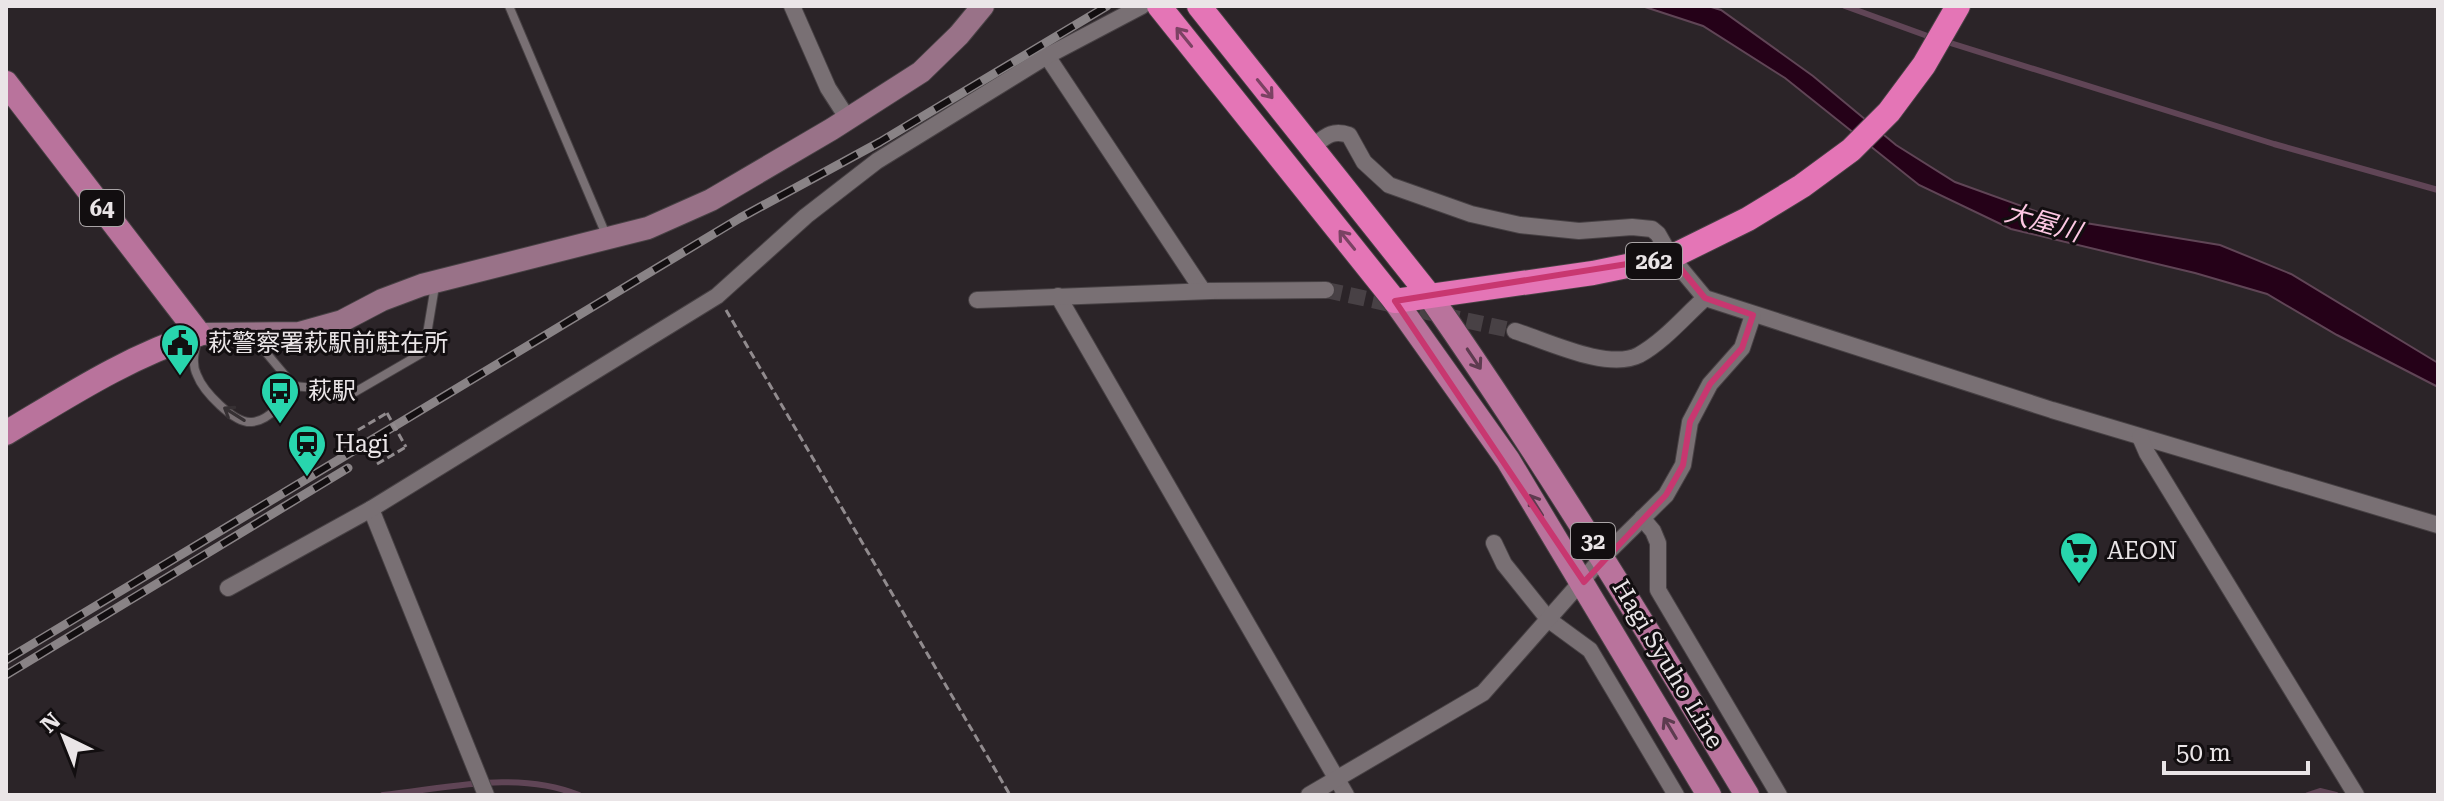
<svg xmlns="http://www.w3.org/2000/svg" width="2444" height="801" font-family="'Roboto Serif','Noto Sans JP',serif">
<rect width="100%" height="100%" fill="#2b2428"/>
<polygon fill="#250118" stroke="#604556" stroke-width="2" points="1642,6 1708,6 1721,10 1813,76 1896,145 1955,182 2055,218 2220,245 2291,274 2438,363 2438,387 2337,335 2267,294 2195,273 2011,229 1919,185 1785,78 1703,26"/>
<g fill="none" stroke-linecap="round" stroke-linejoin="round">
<g stroke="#604556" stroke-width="6">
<polyline points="1845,6 1933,38"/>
<polyline points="1944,41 2274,144 2438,190"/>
<path d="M383 795C448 788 517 770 579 795"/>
<polyline points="2308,795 2320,791 2336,795"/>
</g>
<polyline stroke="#484145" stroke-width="16" stroke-dasharray="16 8" stroke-linecap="butt" points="1326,290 1515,331"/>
<defs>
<g id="lane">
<polyline points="509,6 607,237"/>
<polyline points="259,336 263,349 294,386 355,392 424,352 435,286"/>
<path d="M198 338C195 350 191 363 197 375 203 391 234 424 252 422 270 421 285 399 294 386"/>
</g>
<g id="street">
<polyline points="792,6 828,88 848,119"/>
<polyline points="1047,56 1203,291 1326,290"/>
<path d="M1312 147C1325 137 1332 129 1349 135L1364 162 1389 185 1471 214 1520 225 1579 231 1632 227 1652 229 1658 234 1671 257 1705 298 2052 410 2438 525"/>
<polyline points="1058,296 1346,795"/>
<polyline points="977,300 1211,291"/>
<path d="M1515 331C1547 341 1608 371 1639 355 1664 341 1684 317 1705 298"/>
<polyline points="2140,437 2147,453 2356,795"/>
<polyline points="371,509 486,795"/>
<polyline points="1642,518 1653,531 1658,543 1658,590 1779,795"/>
<polyline points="1494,543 1504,564 1549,620 1590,650 1676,795"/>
<polyline points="228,588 371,509 717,296 806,216 877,161 1047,56 1142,6"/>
<polyline points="1309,795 1483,693 1603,557 1666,495 1683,465 1690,422 1710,384 1742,348 1753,315"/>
</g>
<polyline id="secondary" points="199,334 299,333 342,321 382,300 422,285 648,228 711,200 832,129 921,72 959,35 983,6"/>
<g id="primary">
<path d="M6 83 199 334C129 356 68 396 6 433"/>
<path d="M1429 295C1542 457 1645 626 1747 795"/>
<polyline points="1395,301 1508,460 1709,795"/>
</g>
<g id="highway">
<polyline points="1159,6 1395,301 1593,273 1671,257 1748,219 1802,186 1851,150 1889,112 1924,65 1958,6"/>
<polyline points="1199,6 1429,295"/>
</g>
</defs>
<use href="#lane" stroke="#474144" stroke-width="10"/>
<use href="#street" stroke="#474144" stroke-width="18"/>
<use href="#secondary" stroke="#474144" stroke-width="24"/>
<use href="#primary" stroke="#474144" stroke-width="26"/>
<use href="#highway" stroke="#474144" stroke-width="26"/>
<g stroke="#918b8e" stroke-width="3" stroke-dasharray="8 4" stroke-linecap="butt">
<polyline points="726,310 1010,795"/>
<polyline points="358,430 387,413"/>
<polyline points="377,464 406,447"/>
</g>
<use href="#lane" stroke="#797074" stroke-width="8"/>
<use href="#street" stroke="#797074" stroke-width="16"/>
<use href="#secondary" stroke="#997288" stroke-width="22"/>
<use href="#primary" stroke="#b9739c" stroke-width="24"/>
<use href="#highway" stroke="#e475b6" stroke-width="24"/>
<defs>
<g id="rail">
<polyline points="6,660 740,218 880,142 1107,6"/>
<polyline points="6,675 348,468"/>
</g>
</defs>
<use href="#rail" stroke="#898386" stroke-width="9"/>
<use href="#rail" stroke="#120e10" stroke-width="6" stroke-dasharray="18" stroke-linecap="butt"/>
<polyline stroke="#918b8e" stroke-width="3" stroke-dasharray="8 4" stroke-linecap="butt" points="387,413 406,447"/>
</g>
<defs><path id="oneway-shaft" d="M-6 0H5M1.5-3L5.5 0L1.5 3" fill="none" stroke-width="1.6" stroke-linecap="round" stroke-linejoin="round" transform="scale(2)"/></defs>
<g stroke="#7b4263">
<use href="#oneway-shaft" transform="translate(1184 37) rotate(-129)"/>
<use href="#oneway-shaft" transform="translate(1265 89) rotate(51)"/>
<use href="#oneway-shaft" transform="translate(1347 240) rotate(-129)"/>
</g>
<g stroke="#5d3b4f">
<use href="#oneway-shaft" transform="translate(1474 359) rotate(56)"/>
<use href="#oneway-shaft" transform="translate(1536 505) rotate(-122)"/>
<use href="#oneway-shaft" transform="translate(1670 728) rotate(-121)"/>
</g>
<use stroke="#363033" href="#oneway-shaft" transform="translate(234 414) rotate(-148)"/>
<path fill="none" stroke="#c83770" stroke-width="6" stroke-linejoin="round" d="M1671 257 1705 298 1753 315 1742 348 1710 384 1690 422 1683 465 1666 495 1584 582 1395 301Z"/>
<defs>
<symbol id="civic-pin" viewBox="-11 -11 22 30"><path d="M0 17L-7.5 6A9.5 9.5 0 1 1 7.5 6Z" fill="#28d5ad" stroke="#120e10"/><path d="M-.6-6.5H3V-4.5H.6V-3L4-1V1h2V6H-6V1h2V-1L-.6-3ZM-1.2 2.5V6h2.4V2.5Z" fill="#111"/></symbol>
<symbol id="bus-pin" viewBox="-11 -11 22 30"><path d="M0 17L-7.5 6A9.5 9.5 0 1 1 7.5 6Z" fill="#28d5ad" stroke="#120e10"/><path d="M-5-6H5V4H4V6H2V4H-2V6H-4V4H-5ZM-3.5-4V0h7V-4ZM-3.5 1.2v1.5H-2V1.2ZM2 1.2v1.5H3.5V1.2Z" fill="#111"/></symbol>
<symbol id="station-pin" viewBox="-11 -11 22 30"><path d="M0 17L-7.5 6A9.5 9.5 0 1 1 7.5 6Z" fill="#28d5ad" stroke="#120e10"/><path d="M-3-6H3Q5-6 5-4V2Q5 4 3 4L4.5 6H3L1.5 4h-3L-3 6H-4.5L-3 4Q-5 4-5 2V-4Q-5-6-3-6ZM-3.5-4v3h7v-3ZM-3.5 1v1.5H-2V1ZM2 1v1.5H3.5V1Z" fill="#111"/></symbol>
<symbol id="supermarket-pin" viewBox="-11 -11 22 30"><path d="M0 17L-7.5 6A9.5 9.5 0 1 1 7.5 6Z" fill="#28d5ad" stroke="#120e10"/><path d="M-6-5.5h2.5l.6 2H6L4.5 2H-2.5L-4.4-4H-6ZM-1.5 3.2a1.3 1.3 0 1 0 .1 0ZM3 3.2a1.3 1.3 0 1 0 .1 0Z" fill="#111"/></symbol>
</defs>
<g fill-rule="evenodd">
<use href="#civic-pin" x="158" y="321" width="44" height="60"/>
<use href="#bus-pin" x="258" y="369" width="44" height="60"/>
<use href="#station-pin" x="285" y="422" width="44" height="60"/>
<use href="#supermarket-pin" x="2057" y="529" width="44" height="60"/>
</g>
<g text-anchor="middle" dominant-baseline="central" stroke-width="6" stroke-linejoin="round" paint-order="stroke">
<g fill="#120e10" stroke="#a9a4a6" stroke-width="2">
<rect x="80" y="190" width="44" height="36" rx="6"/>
<rect x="1626" y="243" width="56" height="36" rx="6"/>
<rect x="1571" y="523" width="44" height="36" rx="6"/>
</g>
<g font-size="22" font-weight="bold" fill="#eae5e7">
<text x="102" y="208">64</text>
<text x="1654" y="261">262</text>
<text x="1593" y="541">32</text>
</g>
<g font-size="24" fill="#eae5e7" stroke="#120e10" text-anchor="start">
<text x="208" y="343">萩警察署萩駅前駐在所</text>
<text x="308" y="391">萩駅</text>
<text x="335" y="444">Hagi</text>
<text x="2107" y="551">AEON</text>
</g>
<g font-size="24" fill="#eae5e7" stroke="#120e10">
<text transform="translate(1668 664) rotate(59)">Hagi Syuho Line</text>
</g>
<g font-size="26" font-style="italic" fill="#fdc7e3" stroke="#120e10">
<text transform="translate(2043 222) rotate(16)">大屋川</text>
</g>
</g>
<rect width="2444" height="801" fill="none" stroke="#eae5e7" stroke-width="16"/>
<g transform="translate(64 737) rotate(317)" stroke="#120e10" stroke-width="6" paint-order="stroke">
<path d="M0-6L14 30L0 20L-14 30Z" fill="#eae5e7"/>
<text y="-12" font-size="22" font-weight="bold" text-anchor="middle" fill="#eae5e7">N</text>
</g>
<path d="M2164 761v12h144v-12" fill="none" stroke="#eae5e7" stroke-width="4"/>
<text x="2176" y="761" font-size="24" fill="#eae5e7" stroke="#120e10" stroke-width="6" paint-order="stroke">50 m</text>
</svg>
